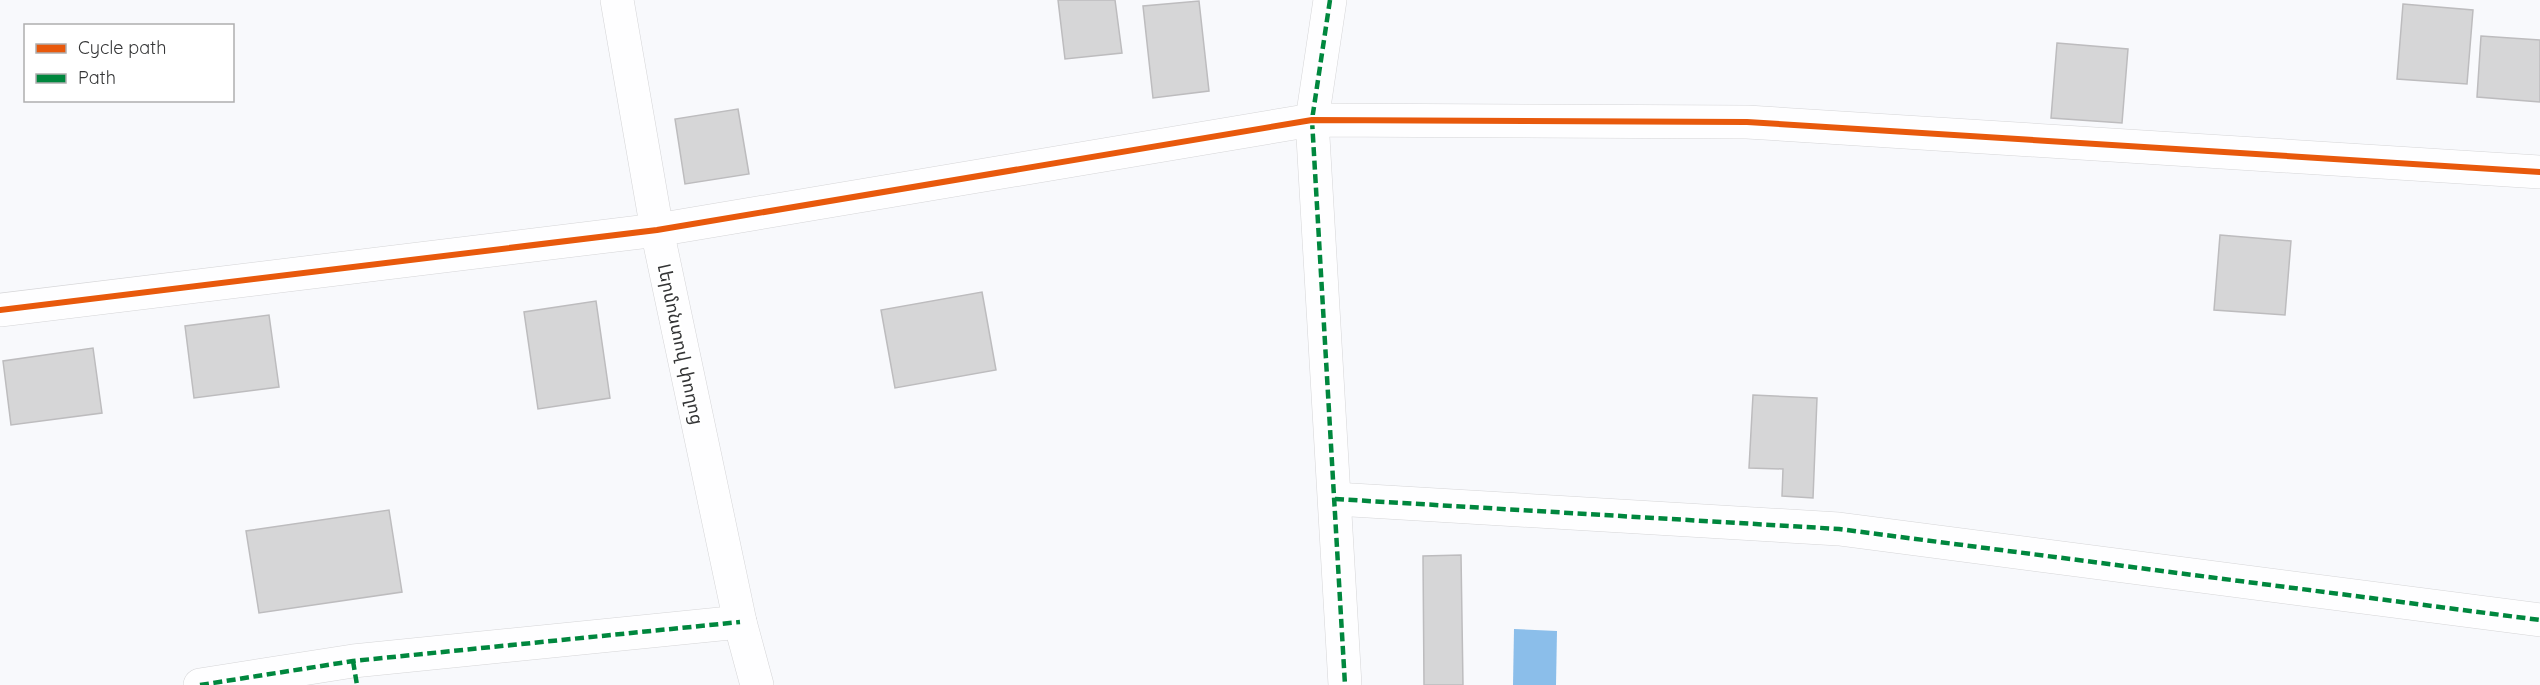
<svg xmlns="http://www.w3.org/2000/svg" width="2540" height="685" font-family="Quicksand,'Noto Sans Armenian',sans-serif">
<rect width="100%" height="100%" fill="#f8f9fc"/>
<polygon fill="#8bbeea" points="1514,629 1557,631 1556,685 1513,685"/>
<g fill="#d6d6d7" stroke="#bdbcbe" stroke-width="1.5">
<polygon points="1058,0 1115,0 1122,53 1065,59"/>
<polygon points="1199,1 1209,91 1153,98 1143,6"/>
<polygon points="2403,4 2473,10 2467,84 2397,79"/>
<polygon points="2481,36 2540,40 2540,102 2477,97"/>
<polygon points="2057,43 2128,49 2122,123 2051,118"/>
<polygon points="738,109 749,174 685,184 675,119"/>
<polygon points="2220,235 2291,241 2285,315 2214,310"/>
<polygon points="982,292 996,370 895,388 881,310"/>
<polygon points="596,301 610,398 538,409 524,312"/>
<polygon points="269,315 279,387 194,398 185,326"/>
<polygon points="93,348 102,413 11,425 3,361"/>
<polygon points="1753,395 1817,398 1813,498 1782,496 1783,469 1749,468"/>
<polygon points="389,510 402,592 259,613 246,531"/>
<polygon points="1461,555 1463,685 1424,685 1423,556"/>
</g>
<g fill="none" stroke-linecap="round" stroke-linejoin="round">
<defs>
<g id="minor">
<polyline points="617,0 657,230 740,622 757,685"/>
<polyline points="1330,0 1312,120 1345,685"/>
<polyline points="0,310 657,230 1312,120 1747,122 2540,172"/>
<polyline points="1335,499 1839,529 2540,620"/>
<polyline points="200,685 353,661 740,622"/>
</g>
</defs>
<use href="#minor" stroke="#d5d5d7" stroke-width="34"/>
<use href="#minor" stroke="#fefeff" stroke-width="33"/>
<g stroke="#00873e" stroke-width="4.5" stroke-dasharray="9 4.5" stroke-linecap="butt">
<polyline points="1330,0 1312,120 1345,685"/>
<polyline points="1335,499 1839,529 2540,620"/>
<polyline points="353,661 357,685"/>
<polyline points="200,685 353,661 740,622"/>
</g>
<defs>
<polyline id="cycleway" points="0,310 657,230 1312,120 1747,122 2540,172"/>
</defs>
<use href="#cycleway" stroke="#fff" stroke-width="10"/>
<use href="#cycleway" stroke="#e8590c" stroke-width="6"/>
</g>
<g text-anchor="middle" dominant-baseline="central" stroke-width="4.5" stroke-linejoin="round" paint-order="stroke">
<g font-size="18" fill="#343536" stroke="#fff">
<text transform="translate(681 344) rotate(78)">Լերմոնտով փողոց</text>
</g>
</g>
<rect x="24" y="24" width="210" height="78" fill="#ffffff" stroke="#aeaeaf" stroke-width="1.5"/>
<rect x="36" y="44" width="30" height="9" fill="#e8590c" stroke="#aeaeaf" stroke-width="1.5"/>
<text x="78" y="54" font-size="18" fill="#343536">Cycle path</text>
<rect x="36" y="74" width="30" height="9" fill="#00873e" stroke="#aeaeaf" stroke-width="1.5"/>
<text x="78" y="84" font-size="18" fill="#343536">Path</text>
</svg>
